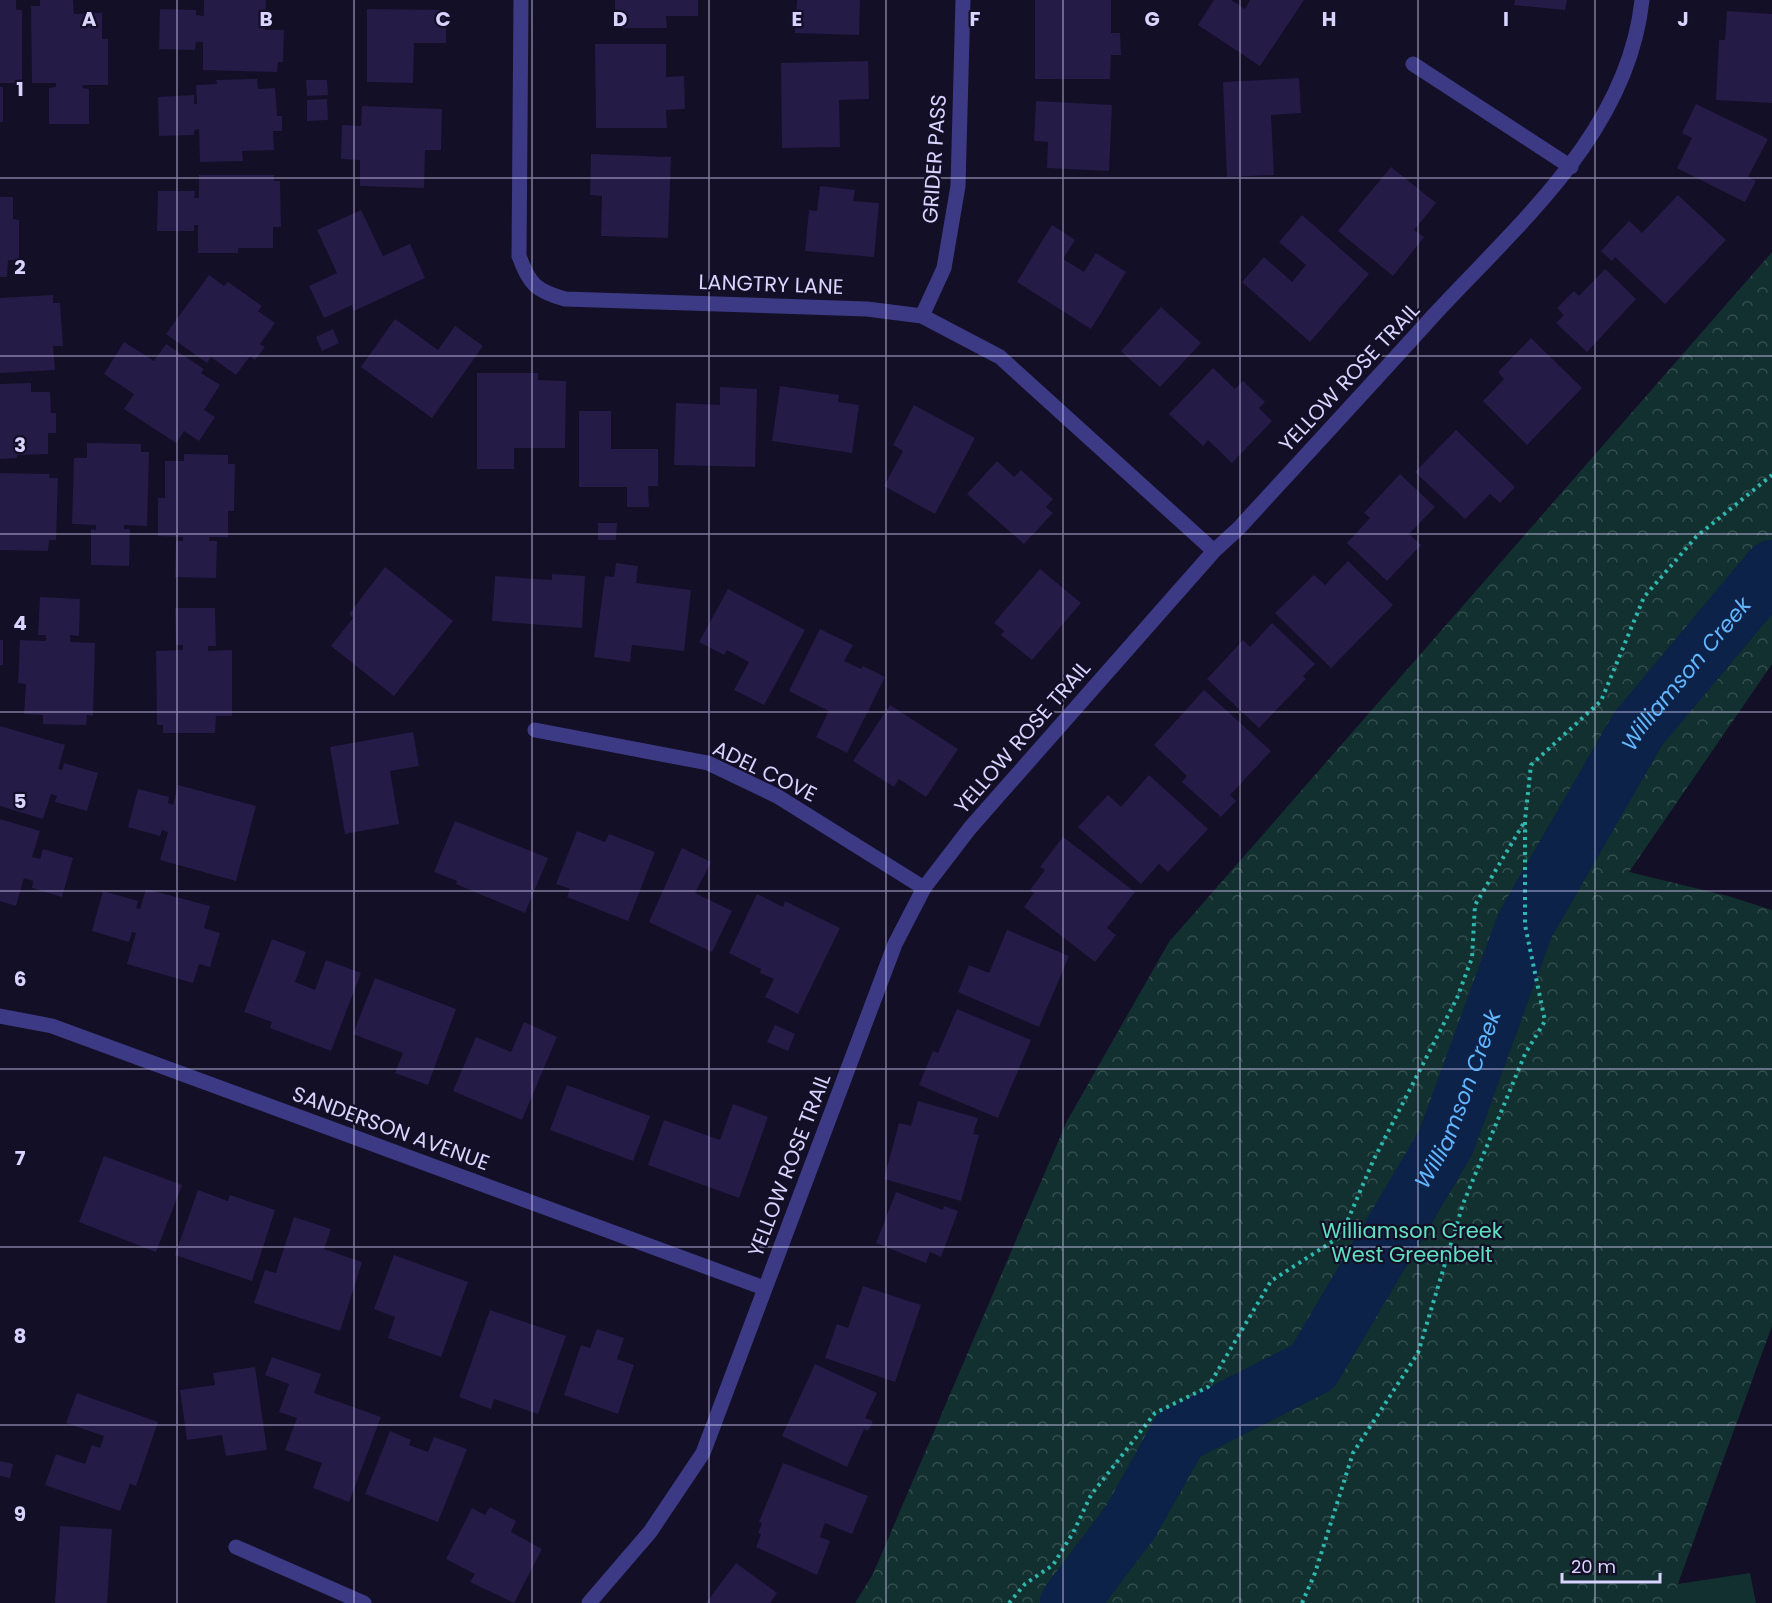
<svg xmlns="http://www.w3.org/2000/svg" width="1772" height="1603" font-family="Poppins,sans-serif">
<defs>
<pattern id="park-crowns" width="20" height="18" patternUnits="userSpaceOnUse" patternTransform="scale(1.5)"><rect width="20" height="18" fill="#12302f"/><path d="M2 6a3 3 0 1 1 6 0M12 15a3 3 0 1 1 6 0" fill="none" stroke="#344d4e"/></pattern>
</defs>
<rect width="100%" height="100%" fill="#130f26"/>
<polygon fill="#12302f" points="1750,1573 1756,1603 1660,1603 1671,1585"/>
<polygon fill="url(#park-crowns)" points="1772,252 1772,664 1629,872 1728,896 1772,910 1772,1326 1671,1603 855,1603 873,1574 1067,1121 1169,942"/>
<g fill="none" stroke-linecap="round" stroke-linejoin="round">
<path stroke="#0c2248" stroke-width="58" id="s1" d="M1069 1603 1131 1521 1179 1435 1313 1367 1446 1142 1525 925 1638 729 1772 569"/>
</g>
<g fill="#241b47">
<polygon points="0,0 16,0 16,10 22,10 22,83 0,83"/>
<polygon points="40,0 73,0 74,14 102,13 102,39 108,39 108,85 82,85 83,88 89,89 89,124 49,124 49,88 56,87 56,83 32,83 31,6 40,6"/>
<polygon points="204,0 266,0 265,30 284,30 283,62 278,62 277,72 203,70 203,42 196,42 195,50 159,49 160,9 196,10 196,15 204,16"/>
<polygon points="615,0 698,0 698,16 666,16 667,28 615,28"/>
<polygon points="797,0 860,0 859,35 795,33"/>
<polygon points="1035,0 1111,0 1111,33 1120,33 1121,55 1111,55 1110,79 1035,79"/>
<polygon points="1214,0 1231,0 1245,9 1250,0 1304,0 1260,66 1198,25"/>
<polygon points="1515,0 1567,0 1565,10 1514,5"/>
<polygon points="367,9 446,10 446,43 414,43 413,83 367,82"/>
<polygon points="1727,11 1772,14 1772,103 1716,100 1719,40 1725,40"/>
<polygon points="595,44 666,44 666,77 684,76 685,109 666,110 667,128 596,128"/>
<polygon points="868,61 869,99 839,100 840,147 782,148 781,63"/>
<polygon points="1299,78 1301,113 1271,115 1274,175 1227,177 1223,82"/>
<polygon points="257,79 258,89 275,88 277,116 282,116 282,131 273,131 274,150 242,151 243,161 200,162 199,129 194,130 194,135 159,136 158,97 194,95 194,104 197,104 196,85 217,84 216,80"/>
<polygon points="306,80 327,80 328,95 307,96"/>
<rect x="0" y="87" width="3" height="35"/>
<polygon points="327,99 328,120 307,121 307,100"/>
<polygon points="1036,101 1112,105 1109,171 1047,168 1048,142 1034,141"/>
<polygon points="1696,104 1768,139 1748,177 1756,181 1745,202 1677,168 1692,138 1682,133"/>
<polygon points="362,106 442,109 441,150 425,150 424,188 360,186 360,160 341,159 342,125 361,126"/>
<polygon points="591,154 671,157 668,238 601,236 602,196 590,195"/>
<polygon points="1391,167 1436,203 1414,230 1424,237 1393,276 1338,231"/>
<polygon points="199,175 274,175 274,181 280,181 281,227 273,227 273,248 238,248 238,253 198,253 198,225 194,225 194,231 157,231 158,191 195,191 194,198 199,198"/>
<polygon points="820,186 855,190 853,201 879,203 874,257 805,251 809,210 817,211"/>
<polygon points="1678,195 1726,240 1665,304 1615,257 1612,261 1601,251 1629,221 1642,233"/>
<polygon points="0,197 13,197 13,219 19,220 19,260 8,260 7,277 0,277"/>
<polygon points="361,210 383,256 410,244 425,278 354,311 352,305 324,318 309,286 337,273 317,230"/>
<polygon points="1302,215 1369,274 1310,342 1242,282 1264,257 1292,282 1306,265 1279,242"/>
<polygon points="1052,225 1075,240 1063,259 1084,272 1096,253 1126,272 1091,329 1017,282"/>
<polygon points="1605,269 1636,299 1587,352 1556,323 1564,315 1557,308 1574,291 1579,296"/>
<polygon points="209,275 224,286 228,282 262,306 258,311 275,323 260,344 265,347 255,360 250,356 236,375 211,357 207,363 166,334"/>
<polygon points="53,295 53,303 60,303 63,346 53,346 55,370 0,373 0,298"/>
<polygon points="1161,307 1201,343 1160,387 1121,351"/>
<polygon points="395,319 438,350 455,326 483,346 432,418 361,367"/>
<polygon points="333,329 339,343 322,351 316,337"/>
<polygon points="1531,338 1582,388 1527,445 1483,401 1504,379 1498,372"/>
<polygon points="124,342 154,361 166,344 204,369 201,373 220,385 204,410 215,417 199,441 184,431 176,443 124,409 134,394 104,374"/>
<polygon points="1213,368 1235,389 1243,381 1265,402 1259,408 1272,421 1232,463 1208,440 1203,446 1169,414"/>
<polygon points="477,373 538,373 538,380 566,381 565,448 514,448 514,469 477,469"/>
<polygon points="31,383 31,392 50,392 51,413 56,413 56,433 48,433 48,454 17,455 17,458 0,459 0,384"/>
<polygon points="780,386 839,395 838,402 859,405 852,453 772,441"/>
<polygon points="720,387 757,389 755,467 674,465 676,403 720,405"/>
<polygon points="914,405 975,438 935,514 884,486 903,451 893,445"/>
<polygon points="579,411 611,411 611,449 658,449 658,486 648,486 649,507 627,507 627,487 579,487"/>
<polygon points="1456,430 1515,487 1500,503 1490,494 1465,519 1415,472"/>
<polygon points="87,443 141,444 141,452 149,452 147,526 124,525 124,529 130,529 129,566 91,565 91,529 96,530 96,525 72,524 74,458 87,458"/>
<polygon points="184,454 228,455 228,464 235,464 234,511 228,511 228,537 209,537 209,541 217,541 216,578 175,577 176,541 183,541 183,537 158,536 158,498 165,498 165,461 184,461"/>
<polygon points="997,461 1014,477 1021,470 1053,499 1046,507 1053,513 1024,544 967,494"/>
<polygon points="0,473 50,474 49,478 58,478 56,540 49,540 48,551 0,550"/>
<polygon points="1400,474 1435,507 1409,534 1421,545 1387,581 1347,543 1370,518 1364,513"/>
<polygon points="598,523 617,523 616,540 598,540"/>
<polygon points="1348,561 1393,605 1331,668 1275,613 1314,575 1325,585"/>
<polygon points="616,563 638,566 636,583 691,590 684,651 632,645 630,662 594,657 605,576 614,577"/>
<polygon points="385,567 453,621 394,696 331,646 353,618 349,614"/>
<polygon points="1040,569 1081,603 1032,660 1001,635 1004,631 994,623"/>
<polygon points="552,574 585,576 582,628 492,621 495,576 552,580"/>
<polygon points="728,589 805,630 764,705 734,690 749,662 727,650 724,655 699,642"/>
<polygon points="40,597 80,599 79,636 70,635 70,642 95,643 93,716 87,715 86,725 43,724 43,715 24,714 26,684 18,683 20,640 46,641 46,635 38,635"/>
<polygon points="175,608 215,608 216,646 208,646 208,651 232,650 232,716 216,716 215,733 163,733 163,725 157,725 156,651 183,650 183,645 176,645"/>
<polygon points="1272,623 1315,664 1303,676 1306,679 1259,728 1207,679 1243,640 1250,647"/>
<polygon points="820,629 853,645 844,661 861,669 863,666 885,677 847,753 816,737 829,711 789,691"/>
<rect x="0" y="640" width="3" height="25"/>
<polygon points="1204,690 1271,751 1230,795 1236,801 1221,817 1182,782 1187,776 1154,745"/>
<polygon points="890,705 958,749 926,797 899,779 894,787 853,761"/>
<polygon points="0,726 65,745 58,769 62,770 64,763 98,773 87,811 55,802 57,796 51,794 43,819 0,806"/>
<polygon points="413,732 419,766 390,771 399,824 345,834 330,747"/>
<polygon points="1149,775 1208,829 1168,872 1159,864 1141,884 1078,827 1108,795 1121,807"/>
<polygon points="178,785 256,806 236,881 160,860 168,832 162,830 160,836 128,827 138,789 169,797 168,803 173,805"/>
<polygon points="0,819 40,831 32,857 40,859 43,849 73,858 62,897 32,888 33,881 24,878 16,906 0,901"/>
<polygon points="455,821 548,858 525,913 456,884 457,881 434,872"/>
<polygon points="577,831 605,842 609,834 655,852 628,921 567,897 570,889 556,884"/>
<polygon points="1063,837 1135,892 1107,928 1116,935 1095,962 1024,907 1034,893 1030,890 1045,870 1040,867"/>
<polygon points="682,848 711,862 695,893 732,911 712,952 649,922"/>
<polygon points="146,889 210,906 204,928 220,933 210,967 199,964 193,983 127,964 136,933 132,932 129,942 92,931 103,891 138,901 136,908 140,909"/>
<polygon points="757,894 783,907 785,901 840,928 798,1014 765,997 774,979 760,973 761,969 729,953"/>
<polygon points="1007,930 1069,956 1039,1027 958,992 969,965 989,973"/>
<polygon points="272,939 306,952 295,982 315,990 326,960 361,973 331,1051 270,1028 272,1022 244,1012"/>
<polygon points="375,978 456,1009 428,1085 395,1073 403,1053 353,1034"/>
<polygon points="957,1009 1031,1040 998,1118 919,1085 933,1051 938,1053"/>
<polygon points="524,1022 557,1037 522,1120 453,1091 476,1037 511,1052"/>
<polygon points="775,1025 795,1034 788,1051 767,1042"/>
<polygon points="567,1085 650,1116 633,1161 550,1130"/>
<polygon points="918,1101 978,1118 973,1134 979,1135 961,1201 884,1179 899,1123 911,1126"/>
<polygon points="733,1104 768,1117 739,1198 648,1165 664,1120 720,1140"/>
<polygon points="104,1156 182,1185 156,1252 79,1222"/>
<polygon points="198,1190 228,1201 230,1195 275,1210 252,1281 175,1255"/>
<polygon points="896,1192 943,1210 944,1206 958,1211 941,1257 930,1252 926,1263 876,1243"/>
<polygon points="294,1217 331,1229 324,1249 362,1262 340,1331 254,1303 265,1270 276,1273"/>
<polygon points="394,1255 468,1282 441,1357 388,1338 395,1317 374,1309"/>
<polygon points="863,1286 921,1305 895,1382 825,1358 837,1324 848,1328"/>
<polygon points="490,1310 566,1336 538,1414 494,1399 491,1409 459,1397"/>
<polygon points="597,1329 624,1338 617,1359 634,1365 618,1414 564,1395 581,1345 590,1348"/>
<polygon points="272,1357 321,1374 314,1393 381,1417 349,1502 313,1488 322,1463 285,1450 297,1418 279,1412 289,1384 265,1375"/>
<polygon points="815,1364 877,1393 865,1418 873,1421 868,1431 864,1429 847,1467 782,1436"/>
<polygon points="255,1367 267,1450 226,1456 222,1435 187,1440 180,1390 215,1385 213,1373"/>
<polygon points="77,1393 158,1422 136,1486 130,1484 120,1511 45,1485 56,1454 85,1464 92,1445 100,1448 104,1436 66,1423"/>
<polygon points="390,1431 411,1440 409,1445 428,1452 434,1437 467,1449 438,1522 365,1494"/>
<polygon points="0,1461 13,1464 10,1478 0,1476"/>
<polygon points="783,1463 868,1496 852,1534 825,1523 820,1537 830,1541 817,1575 756,1547 761,1534 758,1533 762,1523 759,1522"/>
<polygon points="490,1507 516,1521 511,1532 542,1549 514,1603 470,1582 475,1574 446,1559 472,1508 485,1515"/>
<polygon points="60,1526 112,1529 107,1603 55,1603"/>
<polygon points="736,1563 777,1593 770,1603 706,1603"/>
</g>
<g fill="none" stroke-linecap="round" stroke-linejoin="round">
<g stroke="#2fb8b0" stroke-width="4" stroke-dasharray="3 4.5" stroke-linecap="butt">
<polyline points="1009,1603 1025,1584 1053,1565 1073,1533 1091,1495 1155,1413 1208,1387 1271,1281 1341,1236 1373,1161 1457,998 1472,958 1475,905 1525,821"/>
<polyline points="1302,1603 1315,1573 1353,1453 1418,1353 1463,1204 1525,1054 1545,1021 1525,925 1525,820 1531,765 1601,701 1644,597 1696,537 1772,475"/>
</g>
<g stroke="#3d3a85" stroke-width="15">
<path d="M521 0 519 256C529 284 536 291 565 299L867 309 922 316 1000 357 1214 551"/>
<polyline points="1413,64 1571,167"/>
<polyline points="922,316 944,268 958,186 963,0"/>
<polyline points="535,730 708,763 777,796 924,888"/>
<polyline points="0,1016 52,1026 764,1288"/>
<polyline points="236,1547 364,1603"/>
<path d="M589 1603 650 1532 703 1453 895 944 924 888 970 828 1214 551 1239 528C1304 457 1369 387 1433 316 1518 224 1628 132 1642 0"/>
</g>
</g>
<path fill="none" stroke="#d9d4ff" stroke-width="1.5" stroke-opacity="0.55" d="M177 0V1603M354 0V1603M532 0V1603M709 0V1603M886 0V1603M1063 0V1603M1240 0V1603M1418 0V1603M1595 0V1603M0 178H1772M0 356H1772M0 534H1772M0 712H1772M0 891H1772M0 1069H1772M0 1247H1772M0 1425H1772"/>
<g text-anchor="middle" dominant-baseline="central" stroke-width="4.5" stroke-linejoin="round" paint-order="stroke">
<g font-size="21" fill="#d9d4ff" stroke="#130f26">
<text transform="translate(934 159) rotate(-86)">GRIDER PASS</text>
<text transform="translate(771 284) rotate(2)">LANGTRY LANE</text>
<text transform="translate(1349 377) rotate(-47)">YELLOW ROSE TRAIL</text>
<text transform="translate(1022 737) rotate(-49)">YELLOW ROSE TRAIL</text>
<text transform="translate(765 771) rotate(26)">ADEL COVE</text>
<text transform="translate(391 1128) rotate(20)">SANDERSON AVENUE</text>
<text transform="translate(789 1165) rotate(-69)">YELLOW ROSE TRAIL</text>
</g>
<g font-size="21" fill="#5fe0c0" stroke="#130f26">
<text x="1412" y="1230">Williamson Creek<tspan x="1412" dy="24">West Greenbelt</tspan></text>
</g>
<g font-size="22" font-style="italic" fill="#62b6ff" stroke="#130f26">
<text stroke="none"><textPath href="#s1" startOffset="1143">Williamson Creek</textPath></text>
<text stroke="none"><textPath href="#s1" startOffset="657">Williamson Creek</textPath></text>
</g>
</g>
<g font-size="20" text-anchor="middle" font-weight="bold" fill="#d9d4ff" stroke="#130f26" stroke-width="4.5" stroke-linejoin="round" paint-order="stroke">
<text x="89" y="26">A</text>
<text x="266" y="26">B</text>
<text x="443" y="26">C</text>
<text x="620" y="26">D</text>
<text x="797" y="26">E</text>
<text x="975" y="26">F</text>
<text x="1152" y="26">G</text>
<text x="1329" y="26">H</text>
<text x="1506" y="26">I</text>
<text x="1683" y="26">J</text>
<text x="20" y="96">1</text>
<text x="20" y="274">2</text>
<text x="20" y="452">3</text>
<text x="20" y="630">4</text>
<text x="20" y="808">5</text>
<text x="20" y="986">6</text>
<text x="20" y="1165">7</text>
<text x="20" y="1343">8</text>
<text x="20" y="1521">9</text>
</g>
<path d="M1562 1573v9h98v-9" fill="none" stroke="#d9d4ff" stroke-width="3"/>
<text x="1571" y="1573" font-size="18" fill="#d9d4ff" stroke="#130f26" stroke-width="4.5" paint-order="stroke">20 m</text>
</svg>
